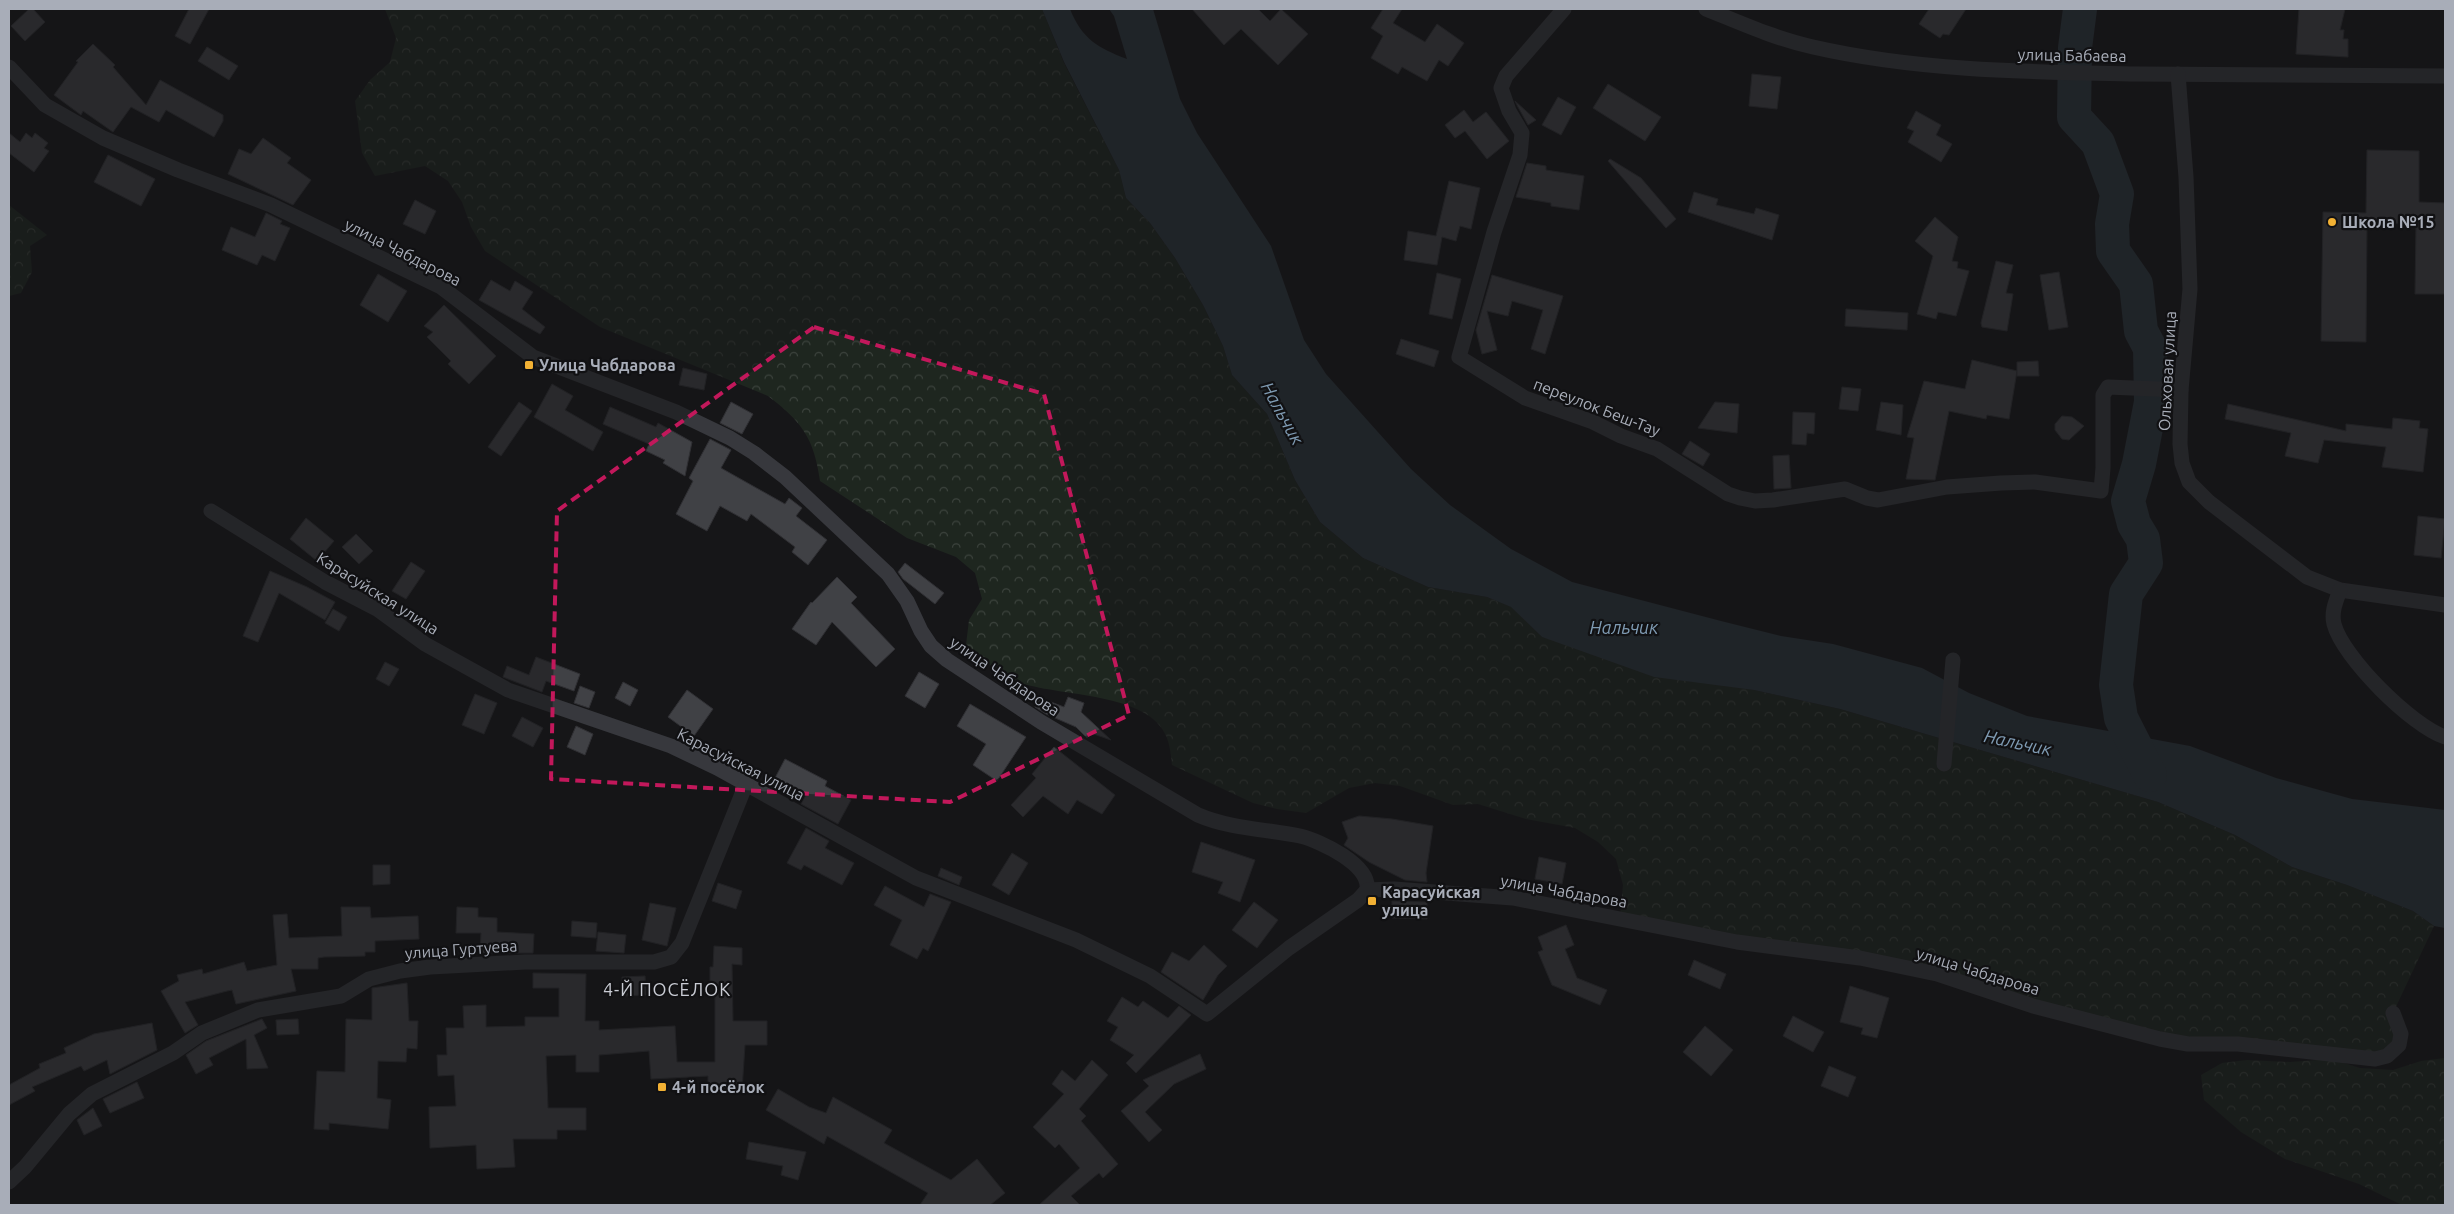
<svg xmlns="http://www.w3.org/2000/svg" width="2454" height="1214" font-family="Ubuntu,sans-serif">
<defs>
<pattern id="forest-crowns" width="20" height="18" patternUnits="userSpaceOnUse" patternTransform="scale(1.25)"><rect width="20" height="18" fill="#1e261f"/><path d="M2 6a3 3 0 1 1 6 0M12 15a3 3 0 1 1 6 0" fill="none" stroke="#3c433d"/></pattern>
</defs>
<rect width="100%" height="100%" fill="#161618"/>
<g fill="url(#forest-crowns)">
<path d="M385 9H1042L1064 63 1119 170 1126 198 1150 223 1175 258 1203 305 1223 346 1232 375 1267 414 1295 480 1320 522 1363 558 1428 587 1487 597 1512 607 1542 637 1754 690 1840 709 2158 802 2235 835 2292 867 2347 885 2413 911 2434 926 2393 1013 2401 1034 2387 1056 2211 1046 1970 984 1620 918 1623 885 1616 859 1598 842 1575 828 1526 819 1478 804 1453 805 1400 786 1375 783 1349 788 1306 813 1277 809 1253 803 1172 765C1171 756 1170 746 1167 738 1149 690 1054 698 1012 680 1000 675 978 654 966 645L969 620 982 599 975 573 956 557 907 538 820 481C814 438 802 422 768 396L600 327 485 251 471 227 462 202 448 181 425 166 375 176 362 153 355 101 370 80 390 62 396 38Z"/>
<polygon points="9,205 47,235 30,246 32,272 21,293 9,296"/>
<polygon points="2445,1058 2445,1205 2402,1205 2359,1184 2285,1159 2241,1132 2204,1100 2201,1075 2222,1063 2247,1060 2290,1062 2331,1059 2360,1068 2393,1070 2421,1061"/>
</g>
<path fill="#2c353c" d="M1042 9H1070C1082 39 1098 48 1127 59L1114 16 1109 9H1153L1180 99 1197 133 1271 246 1304 340 1326 374 1411 469 1450 505 1511 549 1572 582 1721 621 1781 636 1833 644 1922 668 1969 693 2027 716 2190 746 2276 778 2352 799 2445 810V928L2434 926 2413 911 2347 885 2292 867 2235 835 2158 802 1840 709 1754 690 1654 677 1542 637 1511 607 1487 597 1428 587 1363 558 1320 522 1295 480 1267 414 1232 375 1223 346 1203 305 1175 258 1150 223 1126 198 1119 170 1064 62Z"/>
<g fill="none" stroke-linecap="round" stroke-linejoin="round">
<polyline stroke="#2c353c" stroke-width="34" points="2080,9 2075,48 2074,117 2098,143 2117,194 2112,224 2113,251 2136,284 2141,331 2150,348 2151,402 2139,464 2128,501 2134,524 2143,539 2146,563 2126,594 2116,685 2121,718 2150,775"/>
</g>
<g fill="#404145" stroke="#303034">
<polygon points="29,9 33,9 45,22 25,41 11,26"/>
<polygon points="189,9 209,9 190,44 175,36"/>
<polygon points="1192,9 1258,9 1270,21 1281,9 1308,34 1278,65 1241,29 1224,45"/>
<polygon points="1383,9 1402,9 1393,23 1425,42 1437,24 1464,43 1448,66 1439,60 1427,81 1402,67 1398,74 1371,58 1383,36 1371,28"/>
<polygon points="1929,9 1966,9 1949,35 1943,34 1940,38 1919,24"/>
<polygon points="2299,9 2345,9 2340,30 2344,30 2343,39 2348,39 2348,57 2296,54"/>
<polygon points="93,44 115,65 113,67 146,105 160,80 223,115 223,121 214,137 166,110 159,122 131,107 113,132 83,111 81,115 77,112 54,95 78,62 76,61"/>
<polygon points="207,47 238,66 229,80 198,61"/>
<polygon points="1752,74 1781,77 1777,109 1749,106"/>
<polygon points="1608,84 1661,117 1645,141 1593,108"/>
<polygon points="1558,97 1576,107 1561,135 1542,125"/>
<polygon points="1515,101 1536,120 1528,125 1518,107"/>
<polygon points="1464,110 1473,122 1486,112 1509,141 1487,159 1465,131 1455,138 1445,125"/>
<polygon points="1916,111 1941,125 1936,135 1952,144 1941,162 1908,142 1914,131 1907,128"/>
<polygon points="9,133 20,142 26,133 32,138 35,133 48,143 44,148 49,151 34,172 9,153"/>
<polygon points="263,138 291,158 287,163 311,180 293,205 228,174 239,149 251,154"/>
<polygon points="2367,150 2419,151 2419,202 2445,203 2445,294 2415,294 2416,224 2367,223 2366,342 2321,341 2323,212 2366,213"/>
<polygon points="108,155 155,179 141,206 94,182"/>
<polygon points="1610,159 1641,178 1676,219 1666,228 1608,161"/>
<polygon points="1527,163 1546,166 1546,170 1584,176 1579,210 1551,206 1551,203 1516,197"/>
<polygon points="1449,181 1480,188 1471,229 1460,226 1456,241 1442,237 1437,265 1404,260 1408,231 1436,236"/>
<polygon points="1694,192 1718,199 1716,205 1754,214 1756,208 1779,215 1772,240 1688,212"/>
<polygon points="415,200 436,211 425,234 403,224"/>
<polygon points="266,213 282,221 280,224 290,228 275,261 262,255 257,265 222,250 231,227 255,237"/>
<polygon points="1935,217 1958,237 1952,261 1958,262 1957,268 1969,271 1956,316 1938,312 1936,319 1917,314 1933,256 1915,241"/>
<polygon points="1996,261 2013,265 2006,293 2013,294 2007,331 1982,327 1981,323"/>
<polygon points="2059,272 2068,327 2049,330 2040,275"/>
<polygon points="1437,273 1461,279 1452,319 1429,314"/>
<polygon points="378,274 407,291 388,322 360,305"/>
<polygon points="1492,275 1563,296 1545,354 1531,349 1543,310 1512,301 1508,316 1487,311 1497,350 1482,354 1476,330"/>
<polygon points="491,280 510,291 515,281 533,292 522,309 545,327 540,334 479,300"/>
<polygon points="444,305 496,356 469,384 448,364 451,361 427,337 433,332 424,326"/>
<polygon points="1846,309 1908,313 1907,330 1845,326"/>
<polygon points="1401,339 1439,351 1434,367 1396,354"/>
<polygon points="1972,360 2017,371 2009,419 1987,415 1986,419 1949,411 1935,480 1906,479 1914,438 1907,437 1924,381 1965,389"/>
<polygon points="2038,361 2039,376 2017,376 2017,362"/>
<polygon points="683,368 707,374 704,390 679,385"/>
<polygon points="552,384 573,396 565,410 603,432 593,451 534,417"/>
<polygon points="1842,387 1861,389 1858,411 1839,409"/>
<polygon points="519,402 532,411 501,456 488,447"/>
<polygon points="731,402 753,414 742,434 720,423"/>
<polygon points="1715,402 1739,404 1737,433 1698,428"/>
<polygon points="1881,402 1903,405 1901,435 1876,430"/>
<polygon points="2228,404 2346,431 2346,424 2392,429 2393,418 2420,421 2419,428 2428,429 2423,472 2382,467 2386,447 2324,440 2318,463 2285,456 2291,433 2225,419"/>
<polygon points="610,407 656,427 658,423 692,442 685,476 663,463 665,460 646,451 649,444 603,424"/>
<polygon points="1793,412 1815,413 1814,434 1807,433 1806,445 1792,444"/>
<polygon points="2062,416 2072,417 2084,426 2069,440 2062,439 2055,430 2055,424"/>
<polygon points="710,439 731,450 721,468 785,504 789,498 802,508 796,516 827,540 808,565 792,552 795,547 751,514 747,521 720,506 707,531 676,514 693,481 689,478"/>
<polygon points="1690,441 1710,454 1703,466 1682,454"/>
<polygon points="1789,455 1791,488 1774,489 1773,456"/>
<polygon points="2418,516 2445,519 2441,558 2414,555"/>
<polygon points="306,518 334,541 317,561 290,539"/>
<polygon points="356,534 373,551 359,564 342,547"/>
<polygon points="411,562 425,571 406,599 392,591"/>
<polygon points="905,563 944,593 935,604 903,579 898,572"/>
<polygon points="270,571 307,587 335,602 325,620 279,593 258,642 243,636"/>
<polygon points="837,577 857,597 851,603 895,649 876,667 832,622 816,645 792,629 811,602 812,603"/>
<polygon points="333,609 347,617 339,631 325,623"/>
<polygon points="536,657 580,674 574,691 546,681 542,692 503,677 507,666 529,675"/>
<polygon points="385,662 399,669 389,686 376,679"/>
<polygon points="919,672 939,684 925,708 905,696"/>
<polygon points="623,682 638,690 630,706 615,698"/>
<polygon points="580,686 595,692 589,708 574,703"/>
<polygon points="687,690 713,709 694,736 668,717"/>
<polygon points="475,694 497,703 484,734 462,725"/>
<polygon points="1038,697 1064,707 1068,697 1084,703 1081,712 1111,740 1091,733 1087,738 1076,727 1046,714 1035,707"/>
<polygon points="970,704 1026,737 997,781 973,765 986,744 957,726"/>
<polygon points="522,717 543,728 533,747 512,736"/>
<polygon points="576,726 593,734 585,755 567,747"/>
<polygon points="1054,747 1115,795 1102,814 1077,800 1068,814 1043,796 1023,817 1011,805 1036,778 1032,774"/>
<polygon points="785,759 827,781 825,786 851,800 838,824 801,804 806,795 775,778"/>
<polygon points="1359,816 1392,819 1433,826 1426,873 1427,882 1405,880 1369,862 1344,845 1348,838 1342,822"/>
<polygon points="806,828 829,841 825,848 854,863 842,885 804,865 801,870 787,863"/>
<polygon points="1201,842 1255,860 1240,902 1218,893 1223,882 1192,872"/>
<polygon points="1012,853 1028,863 1009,895 992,885"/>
<polygon points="1539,857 1566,863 1562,884 1535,879"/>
<polygon points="373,865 390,865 390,884 373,885"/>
<polygon points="941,868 962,877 959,885 938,876"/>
<polygon points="718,883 742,891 736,909 712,901"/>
<polygon points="885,886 924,907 930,894 951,902 928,951 923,948 917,959 890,945 902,920 874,905"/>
<polygon points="1392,901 1427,902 1427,919 1392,918"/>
<polygon points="1254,902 1278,920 1257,948 1232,930"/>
<polygon points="650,903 676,908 667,946 642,940"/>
<polygon points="341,907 370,907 371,918 418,916 419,939 375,941 375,952 365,952 365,956 324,957 318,958 318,969 291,969 296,991 236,1004 232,990 227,991 185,1002 198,1025 185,1033 161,991 179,981 177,975 202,969 203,974 244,962 247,971 277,965 273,915 287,914 289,938 342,936"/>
<polygon points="457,907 478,908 478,917 497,918 497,932 534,934 533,953 480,953 481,933 456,933"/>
<polygon points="572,921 597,923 596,938 571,936"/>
<polygon points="1566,925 1574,945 1565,949 1577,978 1607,990 1600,1005 1552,985 1538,952 1543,950 1538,937"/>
<polygon points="598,932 626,935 624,953 596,951"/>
<polygon points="1204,945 1227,966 1218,975 1203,1000 1161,972 1172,952 1189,961"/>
<polygon points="714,946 742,948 742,965 732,964 733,1021 767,1021 767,1045 745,1045 742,1090 708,1088 708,1076 651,1079 649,1051 599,1055 599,1072 576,1072 576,1055 546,1056 548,1108 586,1108 586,1130 557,1130 557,1139 513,1139 515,1167 477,1169 476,1145 430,1148 429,1107 456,1106 454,1075 438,1076 437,1055 447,1055 446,1028 464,1028 463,1006 486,1005 486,1027 525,1026 525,1017 559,1017 559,988 533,988 533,973 586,974 585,1021 599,1021 599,1030 675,1026 677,1062 715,1062 715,986 710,986 710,967 713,967"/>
<polygon points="1694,960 1726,974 1720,989 1688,975"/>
<polygon points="645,976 646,995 623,996 622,977"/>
<polygon points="407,983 409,1021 418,1021 417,1049 407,1048 406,1062 378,1061 377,1098 391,1100 388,1129 329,1123 329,1130 314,1129 317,1071 345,1072 346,1019 372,1020 372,988"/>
<polygon points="1850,986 1889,998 1877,1038 1861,1034 1863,1028 1840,1022"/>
<polygon points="1122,997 1138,1007 1143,1001 1168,1018 1179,1006 1191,1015 1136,1073 1126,1063 1134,1055 1110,1040 1118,1027 1107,1021"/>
<polygon points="1793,1016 1824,1032 1813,1052 1783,1036"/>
<polygon points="262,1019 267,1028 254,1035 268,1068 247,1069 246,1039 209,1058 213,1065 196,1074 186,1055 206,1041"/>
<polygon points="298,1019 299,1034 277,1035 276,1020"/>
<polygon points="152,1023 157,1050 110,1074 107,1060 84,1071 81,1066 32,1087 35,1091 9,1105 9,1085 40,1068 39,1064 66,1053 64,1048 94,1034"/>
<polygon points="1705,1026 1733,1050 1711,1076 1683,1052"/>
<polygon points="1200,1054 1206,1069 1174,1084 1145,1112 1162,1130 1149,1142 1121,1111 1149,1086 1143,1080"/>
<polygon points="1092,1060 1108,1075 1079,1109 1086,1116 1081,1121 1118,1164 1103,1178 1099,1173 1071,1196 1080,1205 1039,1205 1080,1168 1059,1144 1055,1148 1033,1127 1064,1094 1052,1084 1062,1070 1075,1081"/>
<polygon points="1829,1066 1856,1077 1848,1097 1821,1086"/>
<polygon points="137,1082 144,1098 110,1113 103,1099"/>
<polygon points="778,1089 809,1107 826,1113 833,1097 892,1130 884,1143 951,1180 977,1159 1005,1193 990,1205 920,1205 928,1193 827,1136 824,1144 766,1110"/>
<polygon points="93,1108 102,1126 84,1135 77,1120"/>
<polygon points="749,1142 806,1152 798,1180 781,1175 783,1166 746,1159"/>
</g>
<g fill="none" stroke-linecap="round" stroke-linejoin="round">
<g stroke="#37383d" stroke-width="15">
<polyline points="1564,9 1506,76 1501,88 1509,111 1522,133 1520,155 1494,232 1459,357 1525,398 1593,422 1621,436 1657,449 1728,494 1740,498 1755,501 1773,500 1845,489 1867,498 1878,500 1947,487 2001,483 2035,482 2101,491 2103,468 2103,395 2108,387 2181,390"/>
<path d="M1706 9C1741 23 1776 39 1813 47 1918 71 2028 72 2136 74 2239 75 2342 76 2445 76"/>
<path d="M9 67 45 105 103 138 178 170 271 205 441 287 533 357 676 412 730 438 754 453 785 477 888 574 907 601 921 631 931 646 947 660 1041 722 1198 815C1231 829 1265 829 1300 836 1321 841 1371 865 1367 890"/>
<polyline points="2178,74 2186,177 2190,289 2181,390 2180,444 2182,463 2189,482 2209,502 2307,577 2340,590 2445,605"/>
<polyline points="211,511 325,582 377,609 425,644 508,690 671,746 717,768 916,878 1076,940 1150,976 1207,1014 1289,948 1358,900 1367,890"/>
<path d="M2340 590C2336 601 2331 612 2334 624 2343 658 2412 726 2445 737"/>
<polyline points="1944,764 1953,660"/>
<polyline points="1367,890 1394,889 1513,898 1737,942 1860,958 1937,974 2033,1006 2160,1039 2188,1044 2238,1044 2375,1059 2387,1056 2399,1045 2401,1034 2393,1013"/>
<polyline points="9,1182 25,1167 69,1114 92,1094 173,1053 202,1033 258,1010 341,996 369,979 400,971 430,967 525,962 654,962 671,957 682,943 746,784"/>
</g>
</g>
<path d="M0 0H2454V1214H0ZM814 327 1044 394 1129 715 950 802 551 779 557 511Z" fill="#161618" fill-opacity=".55" fill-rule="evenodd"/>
<path fill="none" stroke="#c2185b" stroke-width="4" stroke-dasharray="10 6" stroke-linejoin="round" d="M814 327 1044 394 1129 715 950 802 551 779 557 511Z"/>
<g fill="#f2b134" stroke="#111113" stroke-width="2">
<circle cx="2332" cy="222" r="5"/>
<rect x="524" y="360" width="10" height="10" rx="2.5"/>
<rect x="1367" y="896" width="10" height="10" rx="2.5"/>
<rect x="657" y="1082" width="10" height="10" rx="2.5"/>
</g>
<g text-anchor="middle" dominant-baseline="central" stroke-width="4.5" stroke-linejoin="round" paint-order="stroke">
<g font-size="16" fill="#a8adb8" stroke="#111113">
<text transform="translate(2072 55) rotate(1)">улица Бабаева</text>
<text transform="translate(403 252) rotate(27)">улица Чабдарова</text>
<text transform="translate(2167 371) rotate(-87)">Ольховая улица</text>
<text transform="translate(1597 407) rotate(21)">переулок Беш-Тау</text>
<text transform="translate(378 593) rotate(32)">Карасуйская улица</text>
<text transform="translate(1005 676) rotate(34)">улица Чабдарова</text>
<text transform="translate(741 764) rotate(27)">Карасуйская улица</text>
<text transform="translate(1564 891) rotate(10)">улица Чабдарова</text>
<text transform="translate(461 949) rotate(-4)">улица Гуртуева</text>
<text transform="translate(1978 971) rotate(17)">улица Чабдарова</text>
</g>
<g font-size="16" font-weight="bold" fill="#a8adb8" stroke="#111113" text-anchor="start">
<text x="2342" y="222">Школа №15</text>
<text x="539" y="365">Улица Чабдарова</text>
<text x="1382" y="892">Карасуйская<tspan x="1382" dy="18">улица</tspan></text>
<text x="672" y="1087">4-й посёлок</text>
</g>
<g font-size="18" font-style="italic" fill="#7f9bb3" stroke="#111113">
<text transform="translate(1283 413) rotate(61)">Нальчик</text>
<text x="1624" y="627">Нальчик</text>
<text transform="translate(2018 742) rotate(12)">Нальчик</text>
</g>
<g font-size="18" letter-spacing="1" fill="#c9ccd4" stroke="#111113">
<text x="667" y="989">4-Й ПОСЁЛОК</text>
</g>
</g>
<rect width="2454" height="1214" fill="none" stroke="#a8adb8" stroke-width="20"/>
</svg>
